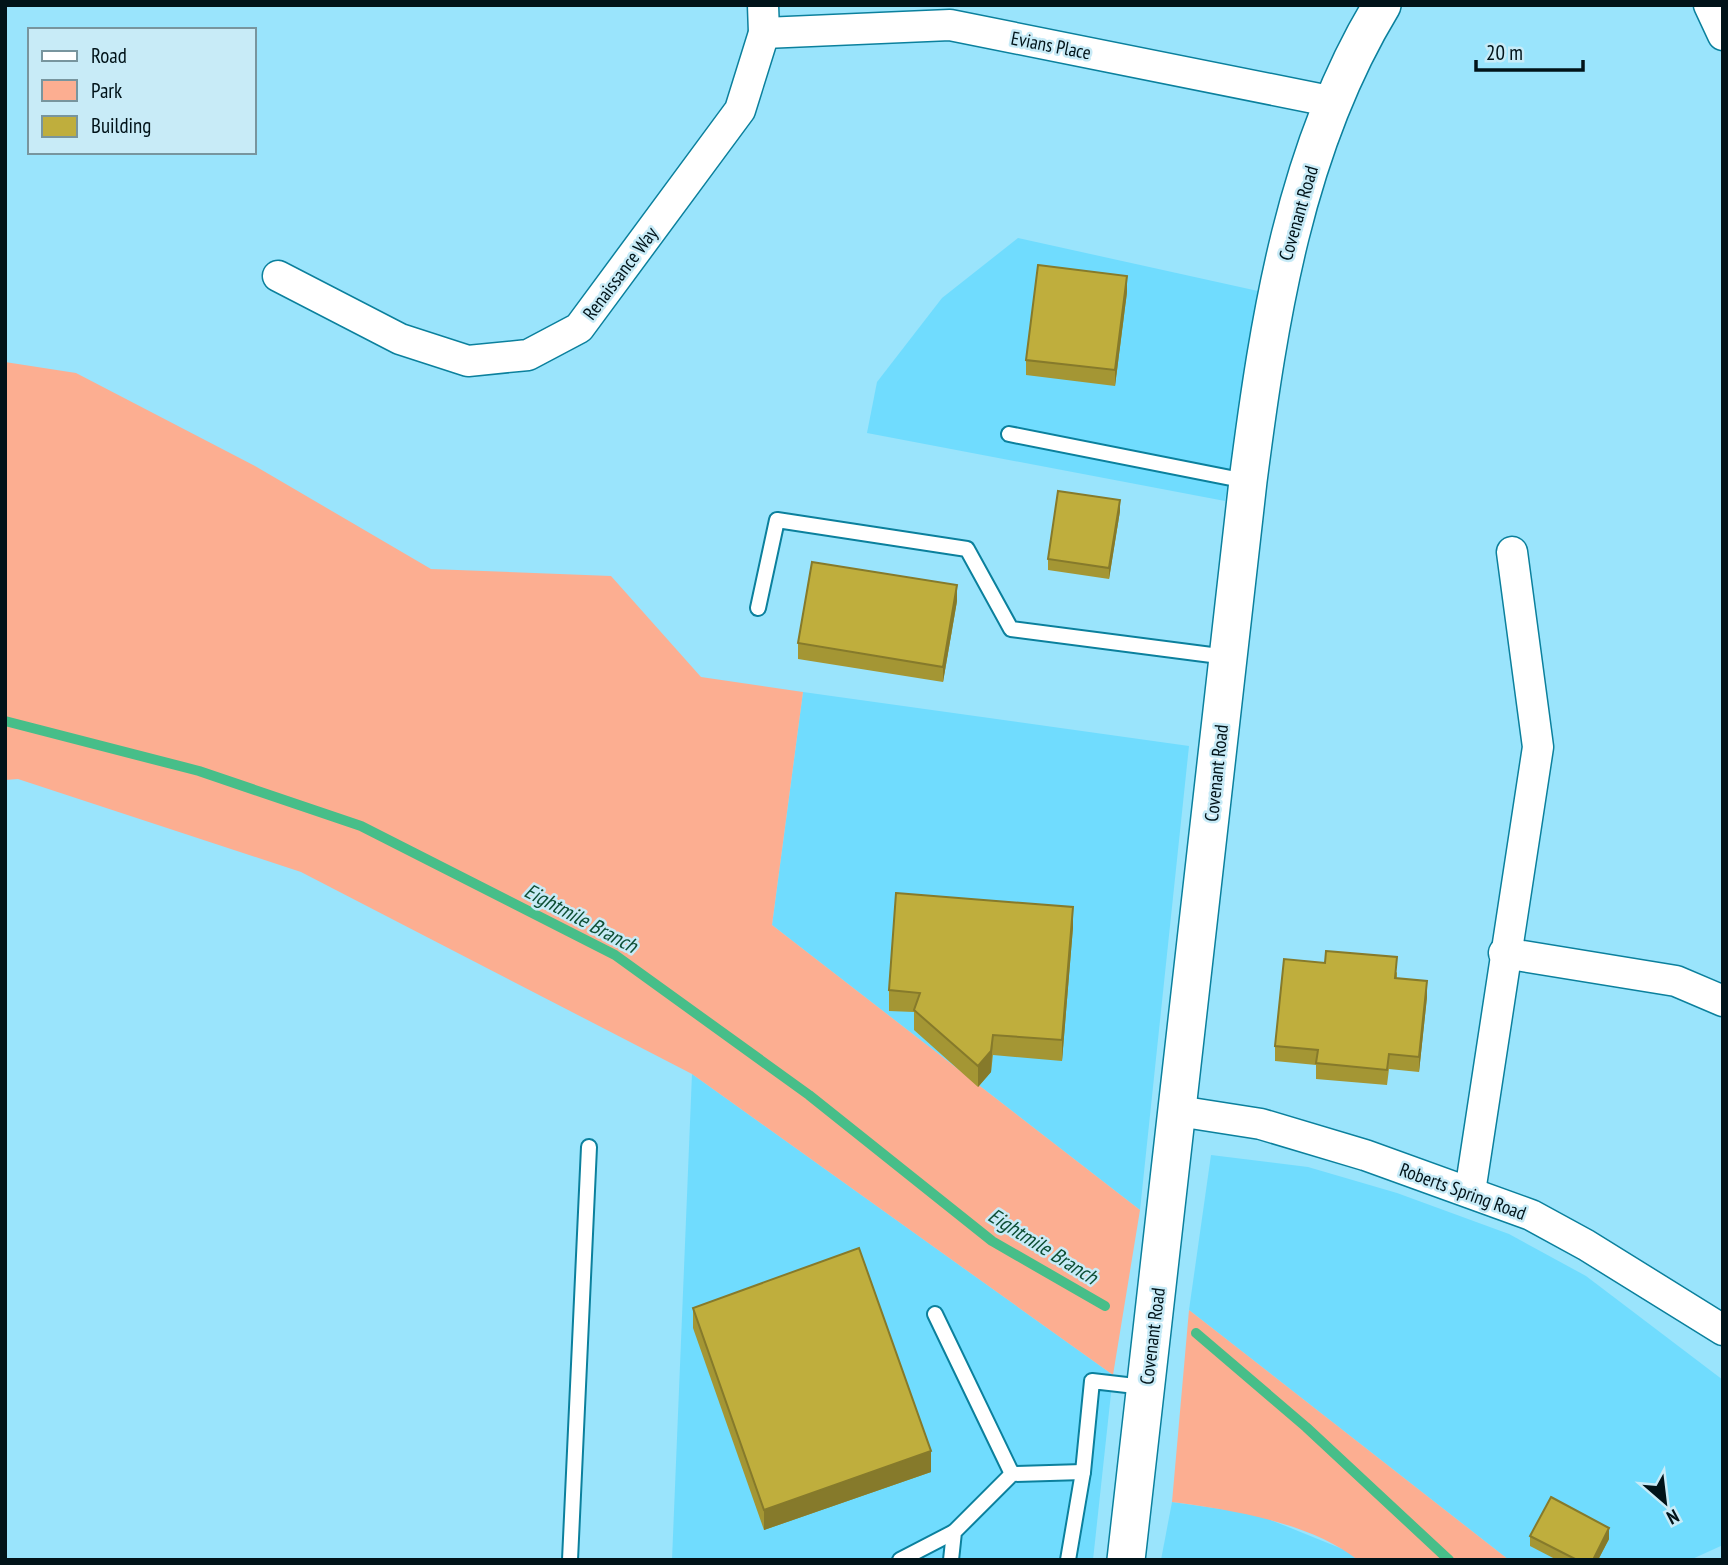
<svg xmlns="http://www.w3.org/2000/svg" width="1728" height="1565" font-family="'PT Sans Narrow',sans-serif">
<rect width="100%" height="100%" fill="#9ae4fc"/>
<g fill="#70dcfe">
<polygon points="1018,238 1258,291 1225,501 867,433 877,382 942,298"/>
<polygon points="803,692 1189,746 1140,1210 772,925"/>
<polygon points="692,1074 1113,1375 1093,1560 672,1560"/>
<polygon points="1211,1155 1308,1167 1397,1193 1509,1234 1586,1276 1723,1380 1723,1545 1690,1560 1509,1560 1189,1310"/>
<polygon points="1172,1502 1256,1514 1345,1550 1358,1560 1161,1560"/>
</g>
<g fill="#fcae91">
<polygon points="5,362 76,373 255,466 431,569 611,576 701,677 803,692 772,925 1140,1210 1113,1375 692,1074 301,872 18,779 5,780"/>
<path d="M1189 1310 1509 1560H1358C1309 1522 1232 1510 1172 1502Z"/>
</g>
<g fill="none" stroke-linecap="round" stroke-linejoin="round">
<g stroke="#47be89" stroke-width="10">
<polyline points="5,721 199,771 361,826 615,955 809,1095 992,1241 1105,1306"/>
<polyline points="1196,1333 1306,1427 1449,1560"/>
</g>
<defs>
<g id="service">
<polyline points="1009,434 1246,481"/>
<polyline points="758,608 777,520 967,549 1011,629 1227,657"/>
<polyline points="935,1314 1012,1474"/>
<polyline points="570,1560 589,1147"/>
<polyline points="900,1560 954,1532"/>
<polyline points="951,1560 954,1532 1012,1474 1083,1472"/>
<polyline points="1068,1560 1083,1472 1092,1381 1144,1387"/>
</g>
<g id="minor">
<polyline points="1709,5 1723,35"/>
<polyline points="764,33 950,25 1334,102"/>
<polyline points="278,276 400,339 468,361 528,355 579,328 740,110 764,33 763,5"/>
<polyline points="1504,953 1676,981 1723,1001"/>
<polyline points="1178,1111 1261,1124 1365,1155 1531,1215 1586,1245 1723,1330"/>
<polyline points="1470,1192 1538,747 1512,552"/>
</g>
<path id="tertiary" d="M1126 1560 1248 481C1269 318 1295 148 1382 5"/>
</defs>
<use href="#service" stroke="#0b809d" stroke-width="18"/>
<use href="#minor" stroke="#0b809d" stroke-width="33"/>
<use href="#tertiary" stroke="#0b809d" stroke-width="40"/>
<use href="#service" stroke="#fff" stroke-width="14"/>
<use href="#minor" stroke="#fff" stroke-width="30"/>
<use href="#tertiary" stroke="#fff" stroke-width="37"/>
</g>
<g fill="#a49634">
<polygon points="1127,292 1115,386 1026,375 1026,360"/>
<polygon points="1120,511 1109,579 1048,570 1048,559"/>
<polygon points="957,601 943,682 798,659 798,643"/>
<polygon points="1073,927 1062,1061 993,1055 991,1072 978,1087 914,1030 914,1012 889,1011 889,990"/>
<polygon points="1397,972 1397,978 1427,997 1419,1072 1389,1069 1387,1085 1316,1079 1316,1065 1275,1061 1275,1046"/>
<polygon points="693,1308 931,1472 764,1530 693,1328"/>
<polygon points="1530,1536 1609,1539 1598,1560 1557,1560 1530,1546"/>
</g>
<g fill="#867a2b">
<polygon points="1127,276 1127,292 1115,386 1115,370"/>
<polygon points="1120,500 1120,511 1109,579 1109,568"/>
<polygon points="957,585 957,601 943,682 943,667"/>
<polygon points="1073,907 1073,927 1062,1061 1062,1040"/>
<polygon points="1427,981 1427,997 1419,1072 1419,1057"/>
<polygon points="993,1035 991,1072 978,1087 978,1066"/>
<polygon points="931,1451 931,1472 764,1530 764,1510"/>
<polygon points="1609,1528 1609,1539 1598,1560 1593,1560"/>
</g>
<g fill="#bfae3d" stroke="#867a2b" stroke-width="2">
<polygon points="1038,265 1127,276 1115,370 1026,360"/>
<polygon points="1058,491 1120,500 1109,568 1048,559"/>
<polygon points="812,562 957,585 943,667 798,643"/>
<polygon points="896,893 1073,907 1062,1040 993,1035 991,1051 978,1066 914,1010 920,993 889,990"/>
<polygon points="1326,951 1397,957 1395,978 1427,981 1419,1057 1389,1054 1387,1070 1316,1063 1318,1050 1275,1046 1284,959 1325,963"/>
<polygon points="859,1248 931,1451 764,1510 693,1308"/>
<polygon points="1551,1497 1609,1528 1593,1560 1577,1560 1530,1536"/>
</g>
<g text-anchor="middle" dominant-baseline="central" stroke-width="5" stroke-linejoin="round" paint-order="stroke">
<g font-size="19" fill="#011319" stroke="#c8ebf7">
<text transform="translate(1051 45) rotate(11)">Evians Place</text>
<text transform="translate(1298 213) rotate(-74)">Covenant Road</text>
<text transform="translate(620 273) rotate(-53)">Renaissance Way</text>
<text transform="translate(1216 773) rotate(-84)">Covenant Road</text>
<text transform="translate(1463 1191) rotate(20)">Roberts Spring Road</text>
<text transform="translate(1152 1336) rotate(-83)">Covenant Road</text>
</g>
<g font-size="21" font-style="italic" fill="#0e4f35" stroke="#c8ebf7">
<text transform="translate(581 918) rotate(28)">Eightmile Branch</text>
<text transform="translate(1043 1246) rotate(32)">Eightmile Branch</text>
</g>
</g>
<rect width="1728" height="1565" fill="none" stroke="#011319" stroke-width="14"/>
<rect x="28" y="28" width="228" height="126" fill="#c8ebf7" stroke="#78959e" stroke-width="2"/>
<rect x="42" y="51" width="35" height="10" fill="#ffffff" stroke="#78959e" stroke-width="2"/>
<text x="91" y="63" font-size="21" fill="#011319">Road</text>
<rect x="42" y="80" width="35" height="21" fill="#fcae91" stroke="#78959e" stroke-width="2"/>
<text x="91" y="98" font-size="21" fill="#011319">Park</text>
<rect x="42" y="116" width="35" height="21" fill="#bfae3d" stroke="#78959e" stroke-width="2"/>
<text x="91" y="133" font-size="21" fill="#011319">Building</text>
<g transform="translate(1665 1502) rotate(152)" stroke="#c8ebf7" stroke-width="5" paint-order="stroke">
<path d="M0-5L12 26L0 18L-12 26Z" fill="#011319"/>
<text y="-10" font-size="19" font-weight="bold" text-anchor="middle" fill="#011319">N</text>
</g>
<path d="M1476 60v10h107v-10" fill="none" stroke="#011319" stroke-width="3.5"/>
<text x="1486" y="60" font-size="21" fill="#011319" stroke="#c8ebf7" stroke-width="5" paint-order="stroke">20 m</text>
</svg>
